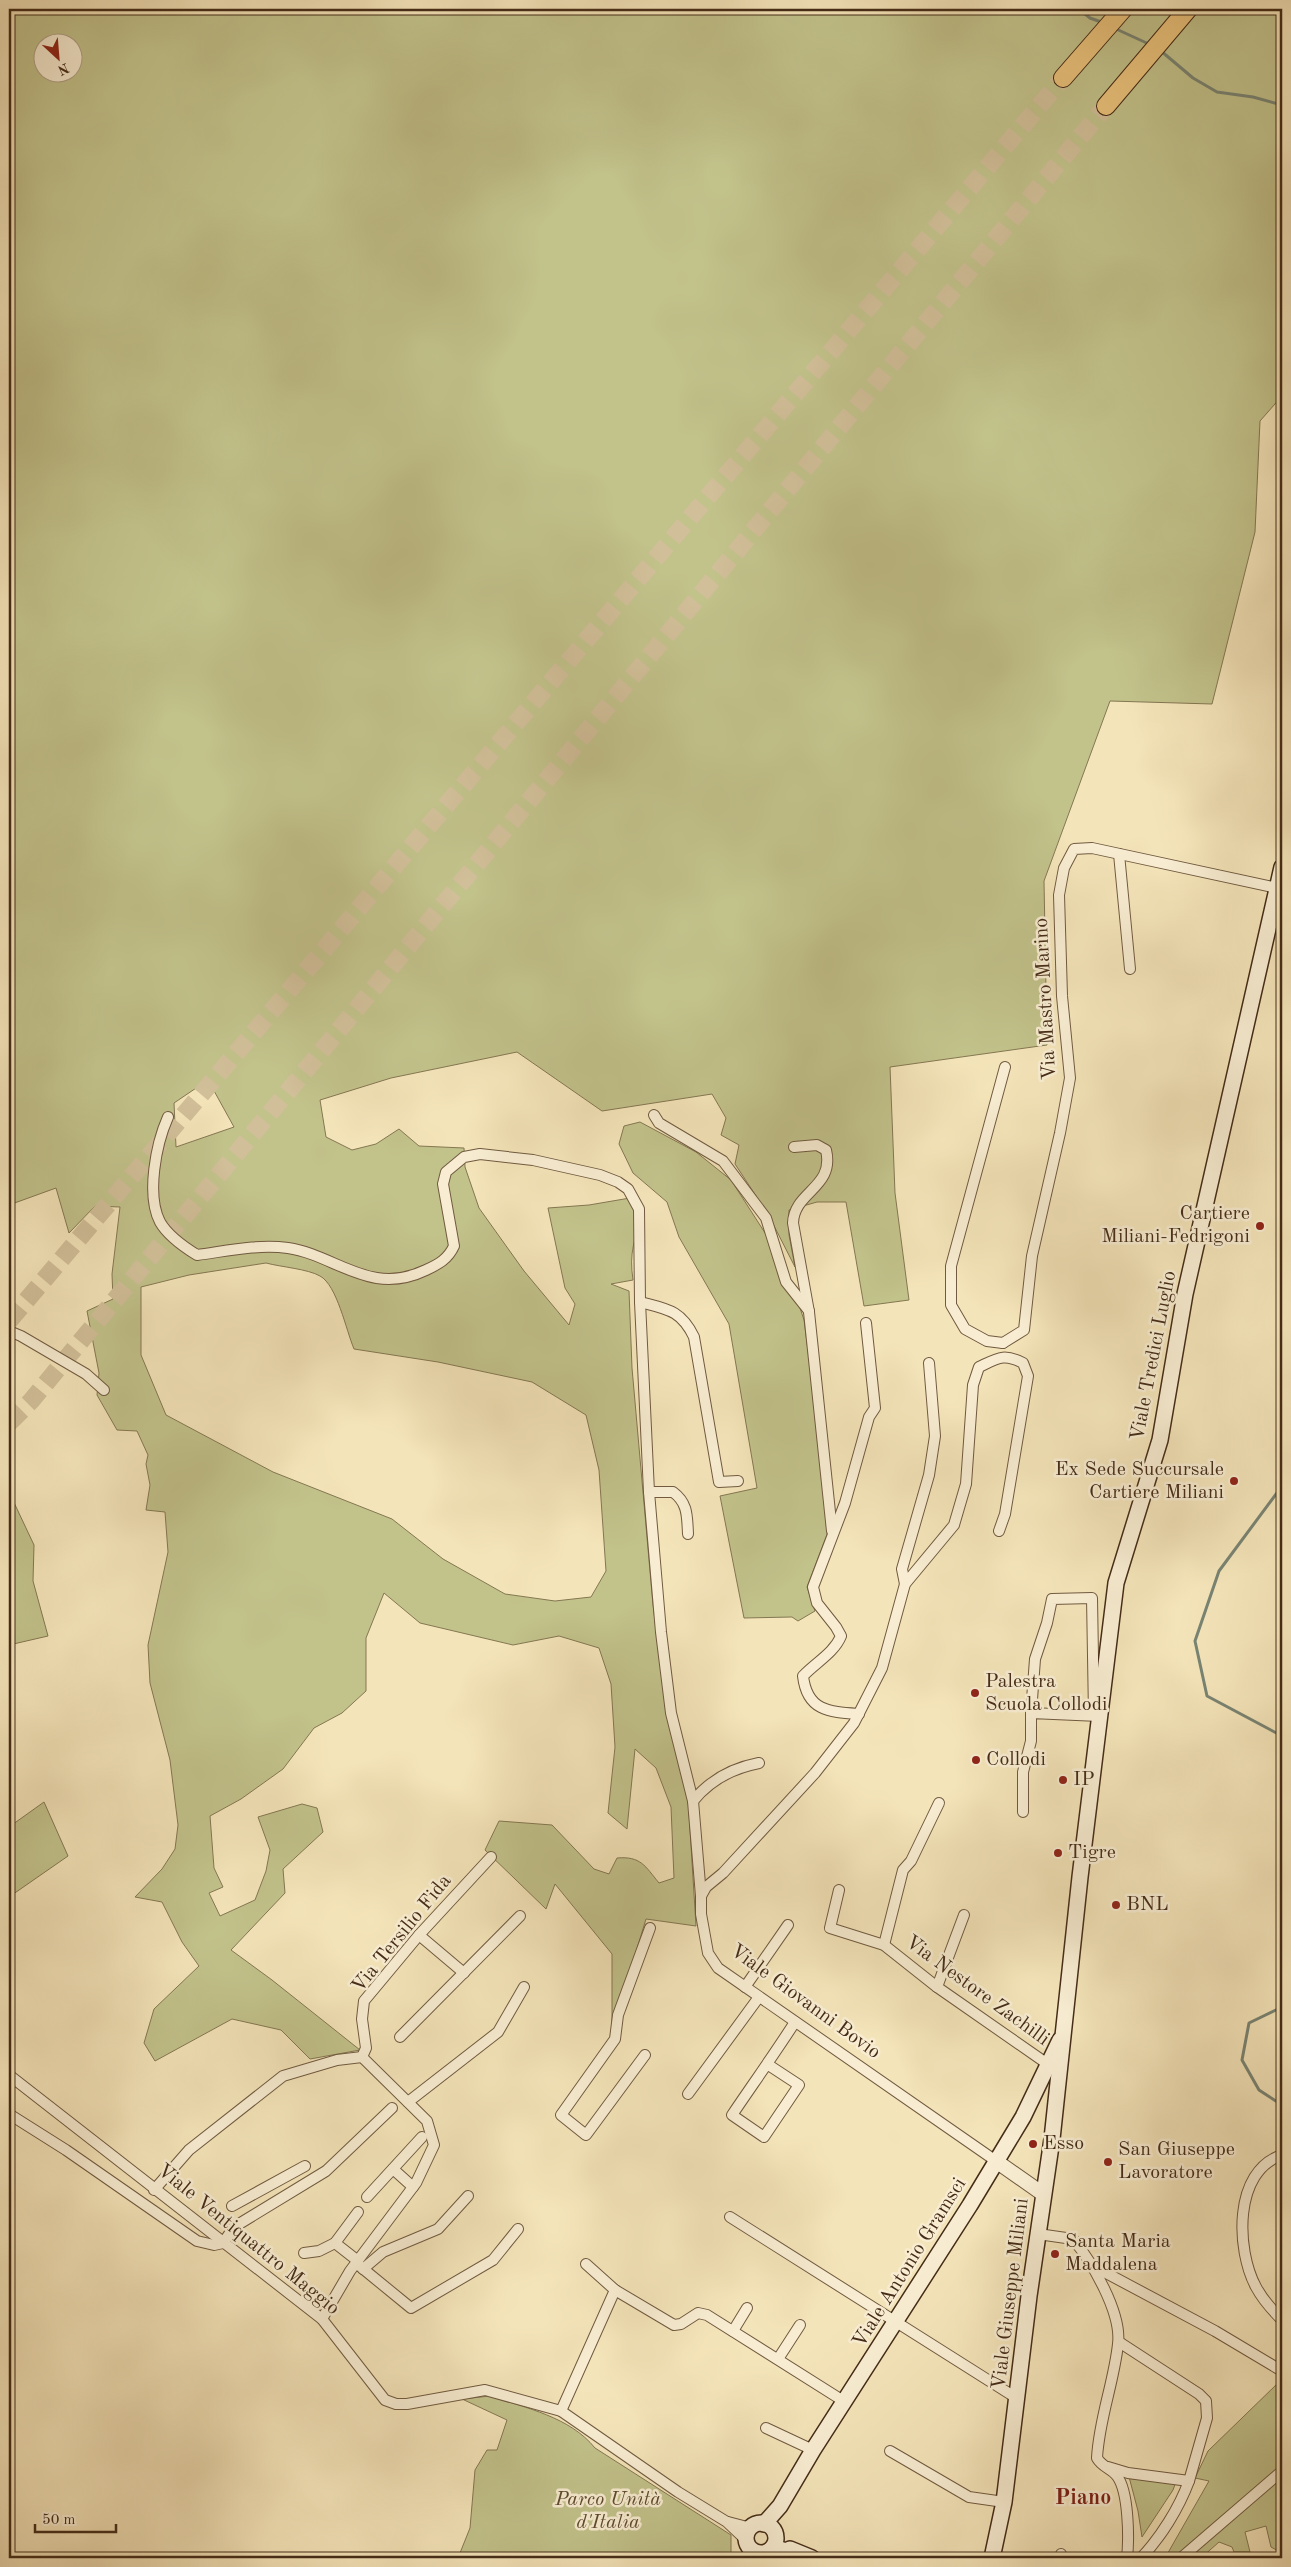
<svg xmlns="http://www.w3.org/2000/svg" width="1291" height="2567" font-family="'Old Standard TT',serif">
<rect width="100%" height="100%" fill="#f4e4b9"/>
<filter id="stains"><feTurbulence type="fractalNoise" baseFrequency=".004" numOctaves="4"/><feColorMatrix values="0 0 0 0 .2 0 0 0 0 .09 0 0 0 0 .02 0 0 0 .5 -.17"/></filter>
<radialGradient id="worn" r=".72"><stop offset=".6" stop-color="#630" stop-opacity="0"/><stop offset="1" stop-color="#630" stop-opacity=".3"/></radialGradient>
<g fill="#c2c28b" stroke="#847752" fill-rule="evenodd">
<path d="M9 9H1282V396L1260 421 1255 532 1212 704 1110 701 1044 881 1047 1045 890 1067 895 1193 909 1300 864 1306 846 1202H817L789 1210V1235L795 1267 768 1214 735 1164 739 1145 721 1135 726 1118 712 1094 602 1111 517 1052 391 1078 320 1100 326 1137 352 1150 376 1144 399 1129 419 1146 464 1148 465 1167 479 1208 524 1271 569 1325 575 1304 565 1288 548 1208 589 1205 630 1198 644 1214C634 1239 629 1253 633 1280L611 1284 629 1291 632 1368 653 1605 667 1716 688 1797 696 1926 646 1919 612 2031V1954L555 1884 546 1909 485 1850 499 1821 552 1825 594 1869 609 1874 617 1858C641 1856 645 1866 659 1883L674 1878 671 1807 656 1768 635 1749 627 1829 608 1813 615 1747 611 1684 599 1648 559 1636 513 1645 420 1623 384 1593 366 1638V1691L342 1713 314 1728 283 1769 241 1799 210 1816 214 1868 223 1887 209 1893 220 1916 255 1900 266 1871 270 1850 258 1817 302 1804 317 1808 323 1832 283 1869 285 1893 231 1950 272 1980 360 2050 310 2059 281 2030 232 2019 155 2061 144 2043 154 2009 199 1966 182 1942 162 1902 135 1897 162 1869 175 1849 178 1825 170 1760 150 1683 148 1645 168 1552 165 1512 146 1510 150 1485 146 1464 148 1455 137 1431 117 1430 97 1395 99 1373 87 1311 113 1299 112 1274 120 1207 95 1206 69 1233 56 1188 9 1205ZM42 42H72V72H42ZM208 1080 234 1127 176 1147 174 1103ZM266 1263C281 1267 308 1269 320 1276 337 1285 346 1330 354 1349L438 1362 532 1382 586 1415 599 1470 606 1571 591 1597 555 1601 505 1594 443 1559 392 1519 273 1472 166 1415 141 1355V1287L189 1275Z"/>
<polygon points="640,1122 696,1152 731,1180 767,1236 792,1284 804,1320 831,1524 807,1587 815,1611 798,1621 792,1617 744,1618 720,1496 757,1488 729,1324 679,1237 667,1202 633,1173 619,1144 624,1126"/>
<polygon points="9,1492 34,1545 33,1581 48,1636 9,1645"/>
<polygon points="44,1802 68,1856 9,1897 9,1827"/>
<polygon points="1282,2383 1282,2553 1271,2547 1266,2526 1245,2532 1250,2552 1234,2552 1232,2547 1219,2542 1201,2558 1165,2558 1209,2481 1195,2478 1208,2451 1277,2384"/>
<path d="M490 2396C526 2408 570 2417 595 2448L731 2535V2553L728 2558H458L470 2528 475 2470 487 2450H497L507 2420 462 2399Z"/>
<polygon points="1128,2473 1177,2479 1173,2490 1142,2537 1138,2511"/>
</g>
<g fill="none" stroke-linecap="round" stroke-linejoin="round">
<g stroke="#798473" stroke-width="3">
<polyline points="1079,9 1090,18 1104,23"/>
<polyline points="1114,28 1151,45"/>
<polyline points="1161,51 1193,78 1217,92 1253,97 1282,105"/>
<polyline points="1282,1486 1219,1571 1195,1641 1207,1696 1282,1736"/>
<polyline points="1282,2007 1249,2023 1242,2060 1259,2090 1282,2105"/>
</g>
<g stroke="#d1bf99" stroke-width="18" stroke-dasharray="18 9" stroke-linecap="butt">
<polyline points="9,1321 1063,78"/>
<polyline points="9,1423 31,1401 1106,106"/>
</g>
<defs>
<g id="minor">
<polyline points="1119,854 1130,969"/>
<polyline points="654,1115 659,1123 723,1161 766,1218 786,1282 809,1311"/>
<path d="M168 1117C156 1144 146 1195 160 1222 168 1236 184 1247 197 1255 227 1251 257 1244 288 1248 336 1255 370 1297 426 1270 439 1264 448 1259 454 1246L443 1184 446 1172 464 1157 480 1154 533 1160 600 1175 618 1182 628 1189 639 1209 640 1302 649 1492 661 1632 671 1713 693 1801 701 1896"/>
<path d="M794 1147 817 1145 826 1150C835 1188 794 1191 793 1223L809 1312 832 1531"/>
<path d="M640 1302C667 1309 681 1310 694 1337L719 1482 738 1481"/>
<polyline points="9,1331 21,1336 86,1374 104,1390"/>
<polyline points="1003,1343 1024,1330 1032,1256 1060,1133 1070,1078 1062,996 1059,895 1064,868 1074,849 1092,848 1277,888"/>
<polyline points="1003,1343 987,1341 965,1329 951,1305 951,1266 1005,1067"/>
<path d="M649 1492H673C688 1503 687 1516 688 1534"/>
<polyline points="905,1584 902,1569 929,1475 935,1436 929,1363"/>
<polyline points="1031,1713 1035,1659 1047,1623 1052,1599 1092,1598 1094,1715"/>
<path d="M859 1714C829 1712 807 1711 803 1676 815 1663 834 1653 841 1636L836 1627 817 1603 813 1587 845 1503 869 1417 875 1408 866 1323"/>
<path d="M693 1801C710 1780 733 1768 759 1763"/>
<polyline points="1023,1812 1023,1772 1031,1741 1031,1713 1099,1716"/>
<polyline points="839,1890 830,1928 884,1945 937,1987 1049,2065"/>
<polyline points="419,1935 464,1973"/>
<polyline points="884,1945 903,1870 911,1861 939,1803"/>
<polyline points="745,1987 788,1925"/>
<polyline points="937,1987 964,1915"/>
<polyline points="400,2037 520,1916"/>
<polyline points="645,2055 586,2135 561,2115 615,2039 618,2015 650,1928"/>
<polyline points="362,2057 366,2048 362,2019 364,2001 419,1935 491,1857"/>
<path d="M767 2064 799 2085 764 2137 732 2115C753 2084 775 2053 795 2022"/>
<polyline points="9,2075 322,2319 385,2400 396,2404 407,2404 485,2390 561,2411 678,2492 727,2522 747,2541"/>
<polyline points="688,2094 759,1997"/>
<polyline points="408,2102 498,2032 524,1987"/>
<polyline points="9,2114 66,2150 197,2241 214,2245 223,2243 234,2227 326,2171 392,2108"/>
<path d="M1282 2155C1233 2171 1236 2250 1256 2287 1263 2300 1272 2310 1282 2320"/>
<path d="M996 2161 718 1968 708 1953 701 1914V1896L706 1887 723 1873 815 1773 854 1723 882 1668 905 1584 954 1525 966 1484 973 1385 979 1367C998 1358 1004 1353 1023 1363L1028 1376 1005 1514 999 1531"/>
<polyline points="393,2169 413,2187"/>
<polyline points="154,2190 189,2150 283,2076 337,2060 362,2057"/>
<polyline points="367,2197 422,2137"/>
<polyline points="232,2206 305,2166"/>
<polyline points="730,2217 1018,2399"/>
<path d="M1038 2234 1073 2239C1092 2262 1122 2313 1118 2344 1114 2382 1099 2419 1097 2458 1102 2467 1112 2469 1117 2476 1129 2492 1129 2539 1127 2558"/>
<polyline points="304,2253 319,2251 335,2243"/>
<polyline points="358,2261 335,2243 358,2212"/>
<polyline points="356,2263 411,2308 493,2260 518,2229"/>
<polyline points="586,2264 615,2290 674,2325 681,2324 698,2313 707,2315 845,2402"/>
<polyline points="1093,2266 1215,2331 1282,2371"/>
<polyline points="363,2269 383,2252 438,2229 468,2196"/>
<polyline points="322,2319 350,2271 416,2183 434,2145 427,2121 362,2057"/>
<polyline points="733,2331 747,2308"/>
<polyline points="1119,2342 1199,2394 1206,2401 1207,2418 1189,2481"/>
<polyline points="778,2359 800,2325"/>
<polyline points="561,2411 615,2290"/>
<polyline points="766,2428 813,2450"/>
<polyline points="890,2451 969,2497 1004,2502"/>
<path d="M1108 2467 1128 2473 1189 2481C1179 2508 1161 2537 1141 2558"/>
<polyline points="728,2522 751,2528"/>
<polyline points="1061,2558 1061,2554"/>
<polyline points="1181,2558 1282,2471"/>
</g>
<polyline id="tertiary" points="996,2161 1043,2194"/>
<g id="secondary">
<circle cx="761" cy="2538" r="15"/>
<polyline points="764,2524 780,2506 813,2450 970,2205 1023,2117 1060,2040"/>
<polyline points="773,2547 786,2551 790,2549 812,2558"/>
<polyline points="992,2558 1004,2502 1029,2296 1052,2139 1080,1877 1116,1583 1160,1440 1185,1294 1282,867"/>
</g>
<g id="trunk">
<polyline points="1063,78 1123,9"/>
<polyline points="1106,106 1188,9"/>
</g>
</defs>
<use href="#minor" stroke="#715a40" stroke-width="12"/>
<use href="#tertiary" stroke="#715a40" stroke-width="16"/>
<use href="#secondary" stroke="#452c18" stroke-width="18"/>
<use href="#trunk" stroke="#452c18" stroke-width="20"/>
<use href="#minor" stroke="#f8edd2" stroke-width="10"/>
<use href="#tertiary" stroke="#f8edd2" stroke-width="14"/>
<use href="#secondary" stroke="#f8edd2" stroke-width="15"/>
<use href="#trunk" stroke="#eac27c" stroke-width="18"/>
</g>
<g fill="#8f2418" stroke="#f8edd2" stroke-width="2">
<circle cx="1260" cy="1226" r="5"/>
<circle cx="1234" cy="1481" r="5"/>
<circle cx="975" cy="1693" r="5"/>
<circle cx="976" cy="1760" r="5"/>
<circle cx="1063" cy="1780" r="5"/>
<circle cx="1058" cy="1853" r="5"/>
<circle cx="1116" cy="1905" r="5"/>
<circle cx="1033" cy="2144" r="5"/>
<circle cx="1108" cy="2162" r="5"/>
<circle cx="1055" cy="2254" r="5"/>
</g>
<g text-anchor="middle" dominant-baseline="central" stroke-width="5" stroke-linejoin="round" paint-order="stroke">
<g font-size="20" fill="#452c18" stroke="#f8edd2">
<text transform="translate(1046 999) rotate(-93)">Via Mastro Marino</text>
<text transform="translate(1154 1356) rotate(-79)">Viale Tredici Luglio</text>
<text transform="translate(402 1934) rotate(-51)">Via Tersilio Fida</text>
<text transform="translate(977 1991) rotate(36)">Via Nestore Zachilli</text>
<text transform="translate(805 2002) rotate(36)">Viale Giovanni Bovio</text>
<text transform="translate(248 2240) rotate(39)">Viale Ventiquattro Maggio</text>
<text transform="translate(910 2263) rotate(-58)">Viale Antonio Gramsci</text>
<text transform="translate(1011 2294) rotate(-83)">Viale Giuseppe Miliani</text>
</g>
<g font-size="20" fill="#452c18" stroke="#f8edd2" text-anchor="start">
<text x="1250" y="1214" text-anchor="end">Cartiere<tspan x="1250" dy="23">Miliani-Fedrigoni</tspan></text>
<text x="1224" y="1470" text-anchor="end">Ex Sede Succursale<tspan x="1224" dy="23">Cartiere Miliani</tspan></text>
<text x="985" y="1682">Palestra<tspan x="985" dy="23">Scuola Collodi</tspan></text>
<text x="986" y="1760">Collodi</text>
<text x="1073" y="1780">IP</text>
<text x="1068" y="1853">Tigre</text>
<text x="1126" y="1905">BNL</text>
<text x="1043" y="2144">Esso</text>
<text x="1118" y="2150">San Giuseppe<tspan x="1118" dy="23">Lavoratore</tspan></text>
<text x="1065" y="2242">Santa Maria<tspan x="1065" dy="23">Maddalena</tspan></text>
</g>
<g font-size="20" font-style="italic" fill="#5e4a2f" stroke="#f8edd2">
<text x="608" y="2500">Parco Unità<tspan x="608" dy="23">d'Italia</tspan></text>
</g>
<g font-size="22" font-weight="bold" fill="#7a1f14" stroke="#f8edd2">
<text x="1083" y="2498">Piano</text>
</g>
</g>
<rect width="1291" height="2567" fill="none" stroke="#f4e4b9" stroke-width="30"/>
<rect x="10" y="10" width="1271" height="2547" fill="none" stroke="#452c18" stroke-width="2.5"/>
<rect x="15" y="15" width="1261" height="2537" fill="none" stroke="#452c18"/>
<g transform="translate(58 58) rotate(154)"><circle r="24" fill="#f8edd2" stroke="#b0a088"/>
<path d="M0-4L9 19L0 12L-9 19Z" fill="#8f2418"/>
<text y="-8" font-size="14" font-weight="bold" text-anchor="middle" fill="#452c18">N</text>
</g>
<path d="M35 2524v8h81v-8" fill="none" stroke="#452c18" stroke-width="2.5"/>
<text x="42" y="2524" font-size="15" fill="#452c18" stroke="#f8edd2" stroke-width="4" paint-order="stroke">50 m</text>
<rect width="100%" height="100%" filter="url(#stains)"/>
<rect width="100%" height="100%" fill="url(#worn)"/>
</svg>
